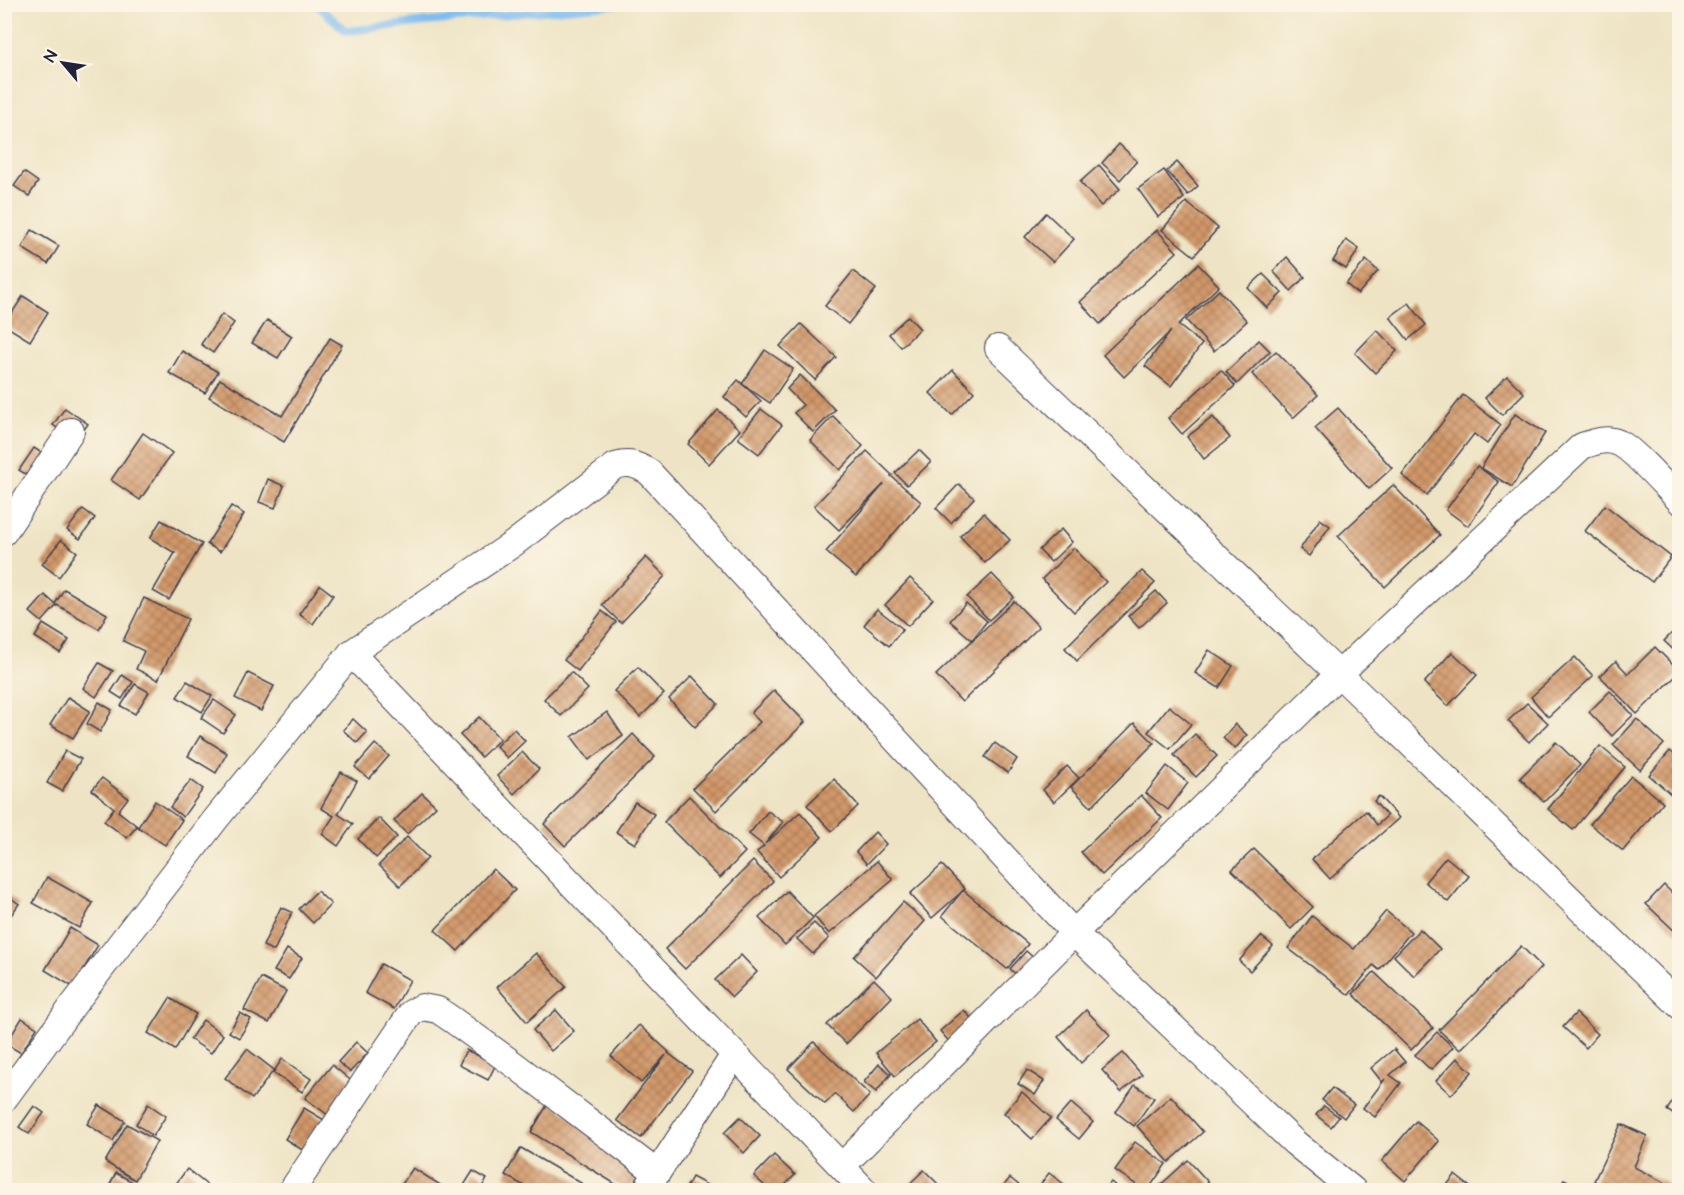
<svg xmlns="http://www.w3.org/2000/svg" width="1684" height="1195" font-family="'Architects Daughter',sans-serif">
<defs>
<pattern id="building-cross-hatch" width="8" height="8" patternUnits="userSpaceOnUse" patternTransform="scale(1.5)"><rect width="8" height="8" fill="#d29869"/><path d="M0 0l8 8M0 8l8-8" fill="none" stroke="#aa7c58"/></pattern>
</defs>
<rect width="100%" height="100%" fill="#fcf5e5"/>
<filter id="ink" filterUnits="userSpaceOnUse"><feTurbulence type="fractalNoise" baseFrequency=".0167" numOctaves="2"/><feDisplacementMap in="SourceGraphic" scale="12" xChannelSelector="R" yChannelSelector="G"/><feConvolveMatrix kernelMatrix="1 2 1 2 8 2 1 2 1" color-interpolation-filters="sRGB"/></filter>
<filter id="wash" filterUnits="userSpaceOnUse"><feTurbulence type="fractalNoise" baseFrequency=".008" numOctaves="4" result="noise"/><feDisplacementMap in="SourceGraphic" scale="24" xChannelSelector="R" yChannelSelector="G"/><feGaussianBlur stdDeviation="1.35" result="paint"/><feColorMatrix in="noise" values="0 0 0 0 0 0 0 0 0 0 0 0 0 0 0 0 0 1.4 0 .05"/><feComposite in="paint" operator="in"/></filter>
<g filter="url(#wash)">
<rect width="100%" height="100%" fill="#eee4c5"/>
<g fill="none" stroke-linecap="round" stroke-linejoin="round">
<polyline stroke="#7ebcf1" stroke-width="8" points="316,4 346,31 425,22 618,4"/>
</g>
<g id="blocks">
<g fill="url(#building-cross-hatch)">
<polygon points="1119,144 1137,161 1120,180 1102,163"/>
<polygon points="1177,162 1198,186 1188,195 1167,171"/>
<polygon points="1099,165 1120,189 1101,206 1080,182"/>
<polygon points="1164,170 1184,198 1158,217 1138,189"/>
<polygon points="24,172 38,182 29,196 14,186"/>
<polygon points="1186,202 1218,228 1194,256 1162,230"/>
<polygon points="1046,213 1074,239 1053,262 1025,237"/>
<polygon points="32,230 59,246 48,264 22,248"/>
<polygon points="1157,230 1177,252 1100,324 1080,302"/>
<polygon points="1346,240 1359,249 1346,269 1333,261"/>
<polygon points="1287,257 1305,277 1291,291 1273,271"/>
<polygon points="1366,260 1378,271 1358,294 1346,284"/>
<polygon points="1198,264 1219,286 1178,325 1202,344 1171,386 1145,366 1171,331 1124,377 1103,355"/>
<polygon points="853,271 876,289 848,324 825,306"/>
<polygon points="1263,274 1282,293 1267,308 1248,288"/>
<polygon points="1219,290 1247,321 1214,351 1186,320"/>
<polygon points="23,296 48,312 30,341 4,325"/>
<polygon points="1409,303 1426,325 1408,340 1390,317"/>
<polygon points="222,314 234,323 213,353 201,344"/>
<polygon points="908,316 920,329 901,347 889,334"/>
<polygon points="267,320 292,336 278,358 252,343"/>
<polygon points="801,324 836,357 815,380 780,346"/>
<polygon points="1377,330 1397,351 1375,373 1355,353"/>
<polygon points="330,338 342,345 284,442 209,397 220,379 282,416"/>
<polygon points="1259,340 1270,351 1237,384 1226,372"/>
<polygon points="765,350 793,369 770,403 742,384"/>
<polygon points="182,351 218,372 205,393 169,373"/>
<polygon points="1276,351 1318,395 1293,418 1252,374"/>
<polygon points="953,370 974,392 952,415 930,393"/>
<polygon points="1221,370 1235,386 1182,434 1168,418"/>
<polygon points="800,375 835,410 813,432 794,413 803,405 787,389"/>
<polygon points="1507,376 1524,393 1502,415 1485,398"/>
<polygon points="738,380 761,401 746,417 724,397"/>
<polygon points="1463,395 1501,425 1487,444 1474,434 1427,495 1402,475"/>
<polygon points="65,408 88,424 76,441 53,425"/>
<polygon points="1338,408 1392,468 1369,489 1315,428"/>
<polygon points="761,409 782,425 759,454 738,438"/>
<polygon points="718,410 740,430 709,464 688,444"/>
<polygon points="1515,414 1545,433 1512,487 1481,468"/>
<polygon points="833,416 863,446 840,470 810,440"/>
<polygon points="1213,417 1230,438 1204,459 1187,437"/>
<polygon points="143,433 172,453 140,500 111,480"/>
<polygon points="34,448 48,457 33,479 19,470"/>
<polygon points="919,450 931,462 907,485 895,473"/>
<polygon points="867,451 892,475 891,476 921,502 856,577 826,552 884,484 839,530 814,506"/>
<polygon points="1477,466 1499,482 1468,526 1446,510"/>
<polygon points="268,479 284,486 275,508 259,502"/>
<polygon points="959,484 974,498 951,523 936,508"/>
<polygon points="1393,485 1440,535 1385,587 1338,536"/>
<polygon points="1605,505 1671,557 1652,582 1585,531"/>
<polygon points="231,506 244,514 220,552 207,544"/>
<polygon points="83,509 95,518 80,539 67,530"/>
<polygon points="984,513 1010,540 985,563 960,536"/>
<polygon points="1320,519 1330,526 1309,556 1300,549"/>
<polygon points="161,520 202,544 169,600 153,591 175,553 150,538"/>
<polygon points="1061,529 1072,542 1051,562 1039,550"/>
<polygon points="61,540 77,552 59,577 42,564"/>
<polygon points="1074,548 1106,582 1074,612 1042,579"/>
<polygon points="646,557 665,576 621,623 602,605"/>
<polygon points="1142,571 1155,583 1077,661 1065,648"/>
<polygon points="992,574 1014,597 989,620 967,597"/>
<polygon points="910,578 933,599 908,626 885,605"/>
<polygon points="320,585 333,595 313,624 299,614"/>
<polygon points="64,589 107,614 99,629 57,605 42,622 30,612 45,595 55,604"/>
<polygon points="1156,591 1167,603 1139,628 1128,616"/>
<polygon points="144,598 188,619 158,680 136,669 144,651 123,641"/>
<polygon points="1014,601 1039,627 962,702 936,675"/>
<polygon points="966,603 987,621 972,640 950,621"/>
<polygon points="877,609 903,629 889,646 864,625"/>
<polygon points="602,611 616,622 578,671 564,660"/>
<polygon points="43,624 69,640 60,653 35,637"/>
<polygon points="1680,625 1680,656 1664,641"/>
<polygon points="1655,647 1680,672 1637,714 1600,676 1616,661 1628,674"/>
<polygon points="1209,650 1233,666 1219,688 1195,673"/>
<polygon points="1452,652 1477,675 1448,706 1424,683"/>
<polygon points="1575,657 1593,676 1548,717 1531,697"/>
<polygon points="99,663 113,671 96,697 83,688"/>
<polygon points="638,667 664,694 640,717 614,691"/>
<polygon points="571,672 588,689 561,716 544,699"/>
<polygon points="248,673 274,686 261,711 235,698"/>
<polygon points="122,675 133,682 122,699 111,692"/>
<polygon points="692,676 718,704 695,727 669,699"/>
<polygon points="187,681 212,696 202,712 177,697"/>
<polygon points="135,684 149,692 135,714 121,706"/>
<polygon points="774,690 805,722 716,811 693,788 760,722 751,713"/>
<polygon points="1610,691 1633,715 1612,736 1589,712"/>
<polygon points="68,697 90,711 73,738 50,725"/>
<polygon points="214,700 236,715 223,733 201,718"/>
<polygon points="99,702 112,710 100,732 87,724"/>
<polygon points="1527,703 1548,723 1529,742 1508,721"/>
<polygon points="1169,706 1191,724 1170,749 1148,732"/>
<polygon points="607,712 623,736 589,760 572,737"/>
<polygon points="479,717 500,739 481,757 460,735"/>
<polygon points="353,719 367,732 357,743 343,730"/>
<polygon points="1637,719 1664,744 1640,770 1613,745"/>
<polygon points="1134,723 1154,743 1091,807 1071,787"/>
<polygon points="1235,724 1247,735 1235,749 1223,738"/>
<polygon points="514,729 525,741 507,758 496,746"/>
<polygon points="633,734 655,757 565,846 544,824"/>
<polygon points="1195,734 1217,756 1196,777 1174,755"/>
<polygon points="200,736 227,753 216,773 188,756"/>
<polygon points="1556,742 1580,765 1544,802 1520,778"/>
<polygon points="995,743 1017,759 1008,773 985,757"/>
<polygon points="375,744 389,756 369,779 355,767"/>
<polygon points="1600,746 1625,767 1573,830 1548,809"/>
<polygon points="65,751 81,759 62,791 47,783"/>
<polygon points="1670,751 1680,759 1680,789 1673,796 1649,775"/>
<polygon points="522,752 539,769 514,794 497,776"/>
<polygon points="1067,766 1079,778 1054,802 1043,790"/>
<polygon points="1167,766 1188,783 1168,810 1146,793"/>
<polygon points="341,772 357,781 338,814 353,824 338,846 322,834 334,816 321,808"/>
<polygon points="1631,776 1663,802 1623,851 1590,824"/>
<polygon points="102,778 128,798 118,811 137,826 127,838 104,821 114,808 92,790"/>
<polygon points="834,779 858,806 832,831 807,805"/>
<polygon points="191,780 203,789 183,817 170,807"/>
<polygon points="422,793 436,806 407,834 394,821"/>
<polygon points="1141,795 1162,818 1102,875 1081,852"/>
<polygon points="689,796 745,852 720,878 664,822"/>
<polygon points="1379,796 1399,818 1330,879 1312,859 1366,811 1377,825 1387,816 1374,801"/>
<polygon points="155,801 182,820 165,845 138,827"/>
<polygon points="635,802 654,814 635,844 616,832"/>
<polygon points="768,811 783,822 765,844 800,812 822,837 779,877 757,852 764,846 749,834"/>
<polygon points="379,818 397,837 376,858 358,839"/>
<polygon points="875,832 886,844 867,864 856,852"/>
<polygon points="407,837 428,858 400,886 379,865"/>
<polygon points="1254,849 1313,907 1291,929 1232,870"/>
<polygon points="1446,857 1469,876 1448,902 1425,882"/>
<polygon points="753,861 773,881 685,969 665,949"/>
<polygon points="877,861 893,880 829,934 814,916"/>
<polygon points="942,865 965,889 932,918 910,894"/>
<polygon points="493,869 515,890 458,951 435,930"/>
<polygon points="47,877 93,903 79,928 33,903"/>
<polygon points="1664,885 1680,901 1680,936 1646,904"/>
<polygon points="963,890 1028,944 1007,969 942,916"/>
<polygon points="317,891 331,904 313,923 299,909"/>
<polygon points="787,891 813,918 785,945 759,918"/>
<polygon points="4,893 19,904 4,925"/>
<polygon points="903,902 925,921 876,977 854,957"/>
<polygon points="281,907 292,912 274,951 263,946"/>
<polygon points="1386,911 1411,932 1379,970 1373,965 1349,995 1288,948 1312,916 1354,949"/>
<polygon points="814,923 829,938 813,954 797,939"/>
<polygon points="70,928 98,945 73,987 45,970"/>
<polygon points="1420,929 1440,949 1414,976 1394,956"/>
<polygon points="1261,936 1273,946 1250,971 1239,961"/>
<polygon points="1521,946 1542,967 1460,1050 1439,1030"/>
<polygon points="287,949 302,958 289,979 274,971"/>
<polygon points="1026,951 1035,959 1019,977 1010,969"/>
<polygon points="536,953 566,987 527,1022 497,987"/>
<polygon points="741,955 757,972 732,997 715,980"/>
<polygon points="381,964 410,980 394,1009 365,993"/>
<polygon points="1374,972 1433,1028 1411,1050 1353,994"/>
<polygon points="261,978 286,991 269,1023 244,1010"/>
<polygon points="874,979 892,997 846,1044 827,1025"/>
<polygon points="170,998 196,1014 175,1050 148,1033"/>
<polygon points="556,1010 574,1031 551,1051 533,1030"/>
<polygon points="964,1010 976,1024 952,1045 940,1031"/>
<polygon points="1086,1010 1110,1035 1081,1063 1058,1037"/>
<polygon points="240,1013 251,1019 239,1038 229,1032"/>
<polygon points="1576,1013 1598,1034 1586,1048 1563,1027"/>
<polygon points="22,1018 37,1028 21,1053 6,1044"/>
<polygon points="917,1019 936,1042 895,1076 876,1053"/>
<polygon points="203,1020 223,1035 211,1053 190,1039"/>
<polygon points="639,1025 669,1052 668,1053 692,1071 641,1138 617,1120 666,1055 641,1083 611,1056"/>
<polygon points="1437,1032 1453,1047 1431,1070 1415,1055"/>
<polygon points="356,1042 368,1053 350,1072 338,1062"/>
<polygon points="814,1042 870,1095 854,1112 835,1094 825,1104 788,1069"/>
<polygon points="247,1049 274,1070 252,1099 225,1078"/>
<polygon points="1394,1049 1405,1062 1390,1075 1401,1083 1375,1117 1363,1108 1385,1079 1382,1082 1371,1068"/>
<polygon points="466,1050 496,1064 488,1080 459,1065"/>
<polygon points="1123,1053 1142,1075 1121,1092 1102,1070"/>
<polygon points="1457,1058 1472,1072 1451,1095 1436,1081"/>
<polygon points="282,1059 311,1079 302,1092 273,1073"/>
<polygon points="879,1064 891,1074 876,1092 864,1082"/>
<polygon points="332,1065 354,1083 328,1115 305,1098"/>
<polygon points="1027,1070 1044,1081 1035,1095 1018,1084"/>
<polygon points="1135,1085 1154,1098 1134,1126 1116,1112"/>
<polygon points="1332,1088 1354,1105 1344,1118 1322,1100"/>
<polygon points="1022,1092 1051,1118 1032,1139 1004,1113"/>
<polygon points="1677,1095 1680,1097 1680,1119 1667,1110"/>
<polygon points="1171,1096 1203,1132 1169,1162 1137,1126"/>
<polygon points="549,1102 648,1162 630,1190 625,1190 531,1132"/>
<polygon points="1071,1103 1093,1122 1079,1139 1056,1120"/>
<polygon points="148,1104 166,1116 153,1136 136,1124"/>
<polygon points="99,1105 125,1121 113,1141 87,1124"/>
<polygon points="34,1106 44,1113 29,1134 19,1127"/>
<polygon points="1324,1106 1339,1117 1331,1127 1316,1115"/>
<polygon points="304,1108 326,1121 307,1153 285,1139"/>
<polygon points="740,1117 760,1136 744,1153 724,1133"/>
<polygon points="1416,1121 1439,1141 1405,1181 1382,1161"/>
<polygon points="127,1124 157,1141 135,1180 105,1162"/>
<polygon points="1621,1124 1647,1136 1634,1167 1679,1190 1613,1190 1594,1181"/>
<polygon points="1135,1142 1166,1164 1148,1190 1144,1190 1115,1170"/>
<polygon points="521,1148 593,1190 531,1190 505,1175"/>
<polygon points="774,1155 795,1175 780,1190 769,1190 754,1176"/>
<polygon points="1188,1160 1210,1184 1204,1190 1155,1190"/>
<polygon points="413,1168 442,1186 440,1190 406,1190 400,1187"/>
<polygon points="187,1169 212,1189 210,1190 182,1190 175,1185"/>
<polygon points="924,1170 944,1190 903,1190"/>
<polygon points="473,1171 487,1179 480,1190 461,1190"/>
<polygon points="116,1173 131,1181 126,1190 107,1190"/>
<polygon points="1049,1173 1072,1190 1036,1190"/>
<polygon points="1455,1175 1474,1190 1443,1190"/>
<polygon points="692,1177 711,1187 710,1190 685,1190"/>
<polygon points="1010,1178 1025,1190 1000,1190"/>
<polygon points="1564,1179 1586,1190 1559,1190"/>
<polygon points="1111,1182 1120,1190 1104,1190"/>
</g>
</g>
</g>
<g filter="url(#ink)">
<use href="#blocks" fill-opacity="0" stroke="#413f50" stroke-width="1.5"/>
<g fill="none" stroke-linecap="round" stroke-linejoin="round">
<defs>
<g id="street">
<polyline points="998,348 1339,674 1680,1006"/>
<polyline points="4,532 71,431"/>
<polyline points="351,653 864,1190"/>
<path d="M4 1099 74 1004 215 820 351 653 513 544 615 466C630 462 635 464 649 472L1074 933 1295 1143 1353 1190"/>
<path d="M842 1166 1074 933 1339 674 1582 446C1594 442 1606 437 1619 443 1633 449 1667 488 1680 501"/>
<polyline points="292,1190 411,1013 422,1007 438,1010 454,1021 516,1066 657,1173"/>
<polyline points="646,1190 734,1055"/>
</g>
</defs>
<use href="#street" stroke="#413f50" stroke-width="28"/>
<use href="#street" stroke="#fff" stroke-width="26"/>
</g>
</g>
<rect width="1684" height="1195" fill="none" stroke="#fcf5e5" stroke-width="24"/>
<g transform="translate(63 63) rotate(299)" stroke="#fcf5e5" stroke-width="4.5" paint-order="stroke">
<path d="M0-4.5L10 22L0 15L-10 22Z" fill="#22223b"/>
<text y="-9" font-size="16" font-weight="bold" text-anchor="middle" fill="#22223b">N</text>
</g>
</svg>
